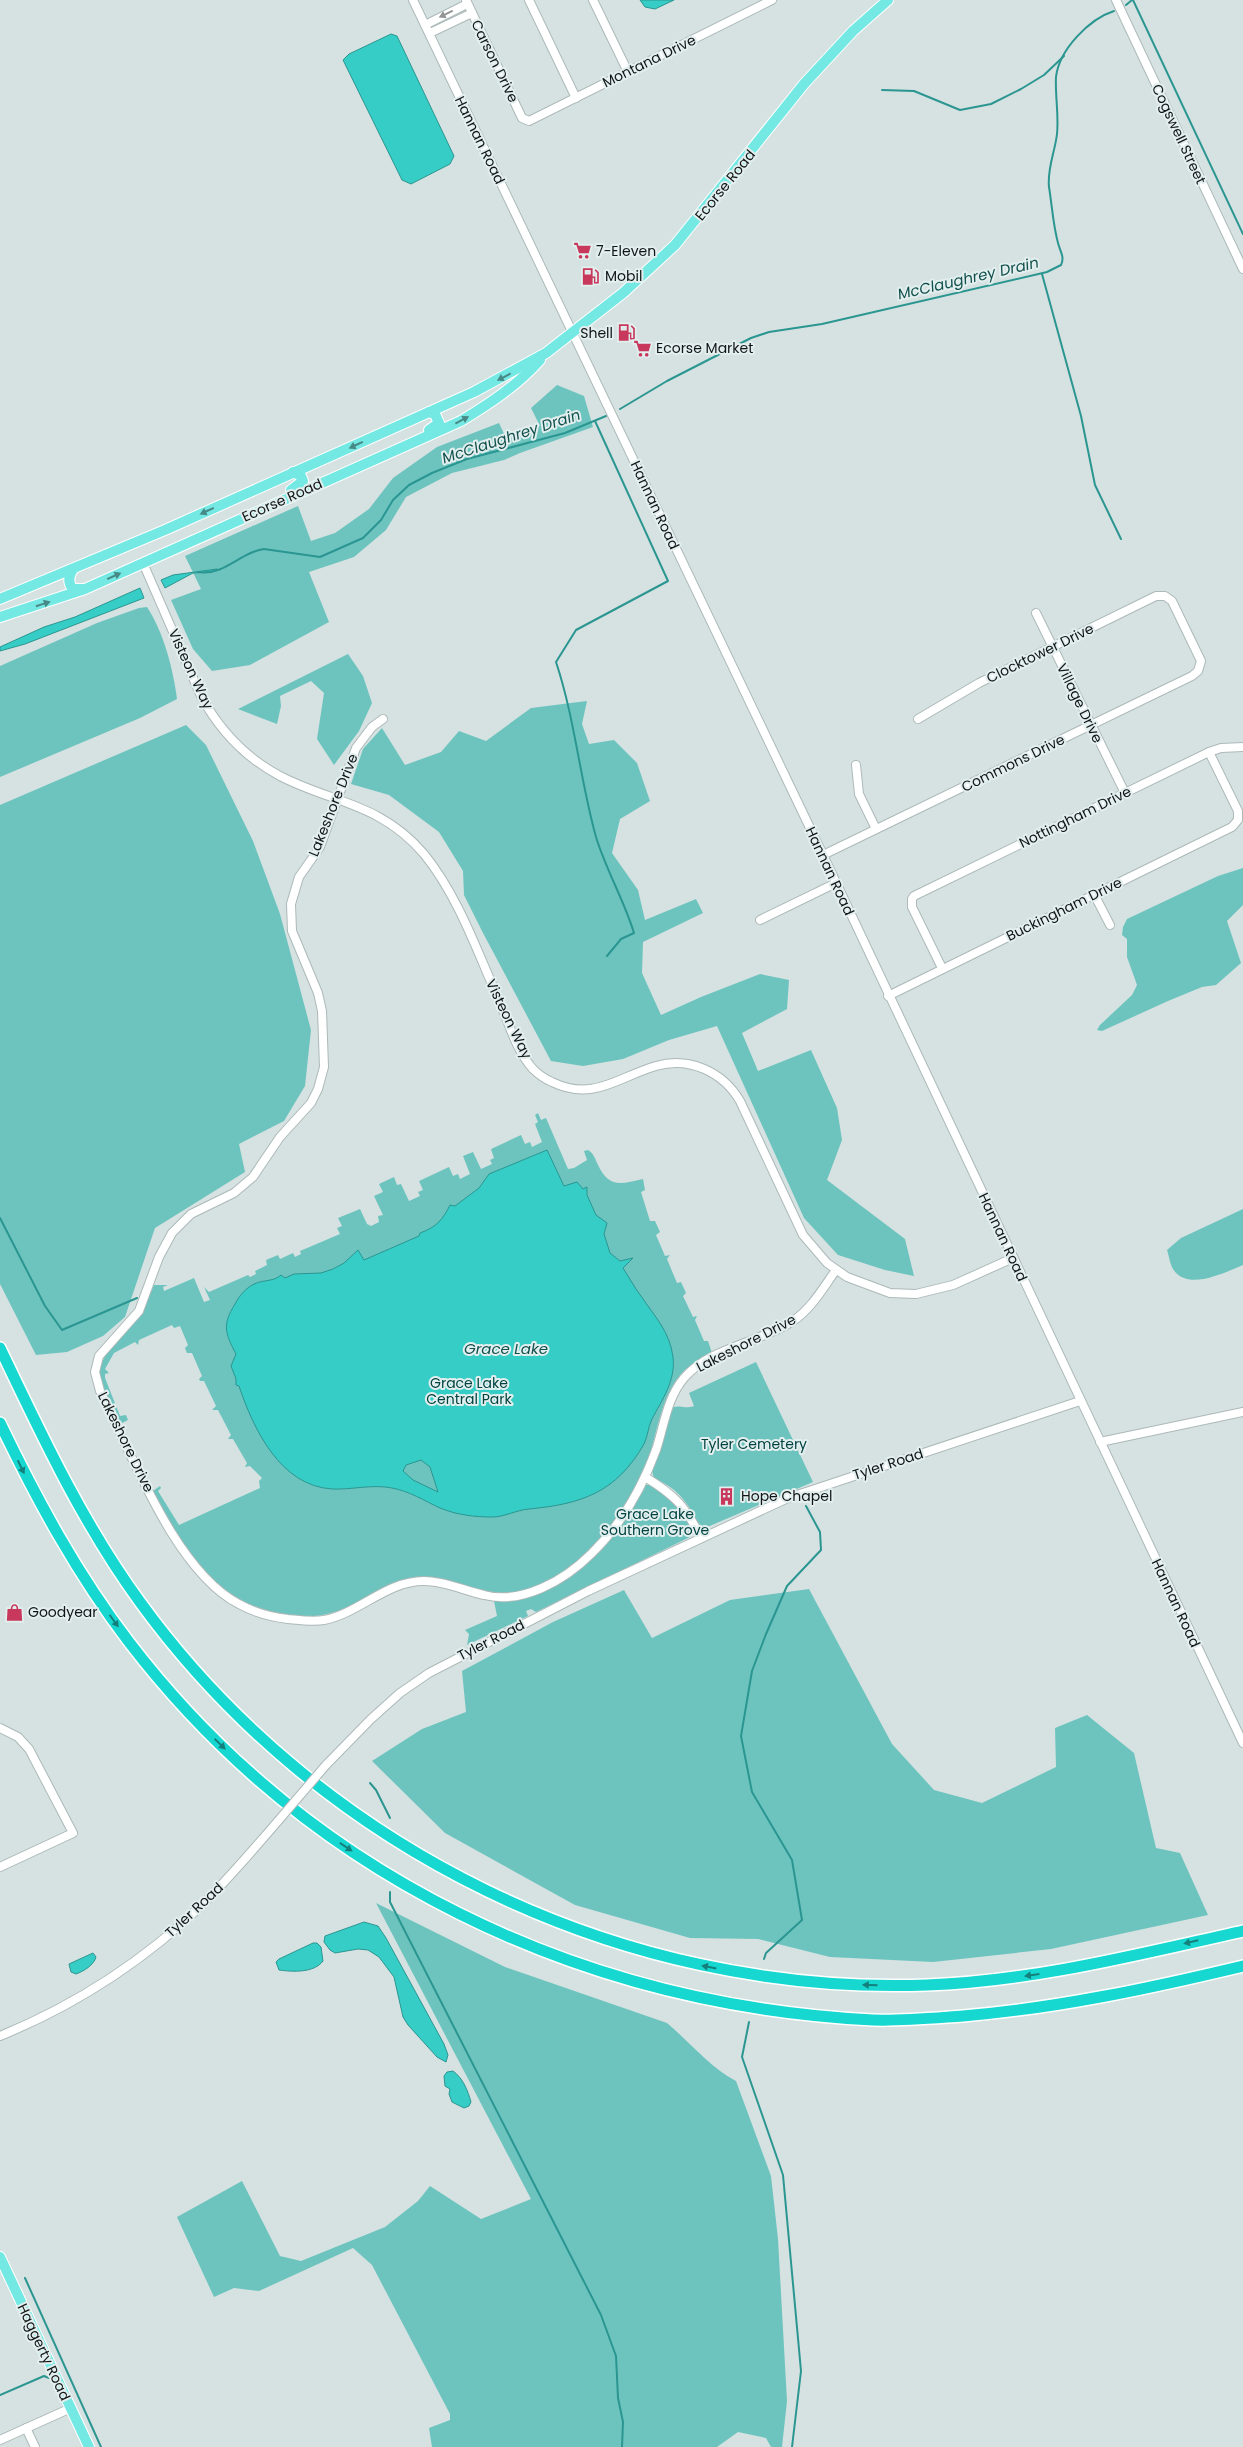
<svg xmlns="http://www.w3.org/2000/svg" width="1243" height="2447" font-family="Poppins,sans-serif">
<rect width="100%" height="100%" fill="#d5e2e1"/>
<g fill="#6dc4bf">
<polygon points="557,385 584,396 593,427 520,453 504,460 452,473 406,497 386,530 354,557 309,572 329,622 250,665 212,671 193,649 171,600 201,589 185,556 298,506 311,541 335,533 369,509 393,478 437,447 499,423 505,436 540,426 531,408"/>
<path d="M147 607C164 633 173 669 177 699L140 718 0 777V666L97 623 139 608Z"/>
<polygon points="348,654 363,676 372,703 359,731 334,765 317,739 324,693 311,681 280,696 281,706 277,724 238,709"/>
<polygon points="587,701 582,724 589,744 614,740 637,763 650,801 620,819 612,853 638,890 645,920 696,899 703,913 643,942 642,973 661,1015 701,997 760,974 789,980 787,1009 742,1033 758,1071 811,1050 837,1108 842,1140 827,1180 905,1239 914,1276 885,1270 838,1255 804,1218 717,1026 669,1040 623,1059 583,1066 551,1061 483,933 464,895 463,871 439,832 389,795 351,784 363,749 382,728 405,765 441,752 459,731 486,741 531,708"/>
<polygon points="186,725 206,745 253,841 280,914 311,1030 305,1086 284,1121 239,1144 245,1172 155,1228 125,1317 103,1336 67,1352 36,1355 0,1284 0,805"/>
<polygon points="1243,868 1243,905 1227,921 1241,963 1216,985 1202,987 1168,1001 1102,1031 1097,1030 1100,1025 1132,995 1137,985 1127,957 1127,939 1122,935 1123,927 1127,919 1218,876"/>
<path d="M538 1113 541 1120 546 1118 568 1169 574 1168 587 1160 584 1151 588 1150C593 1153 595 1158 597 1163 609 1189 620 1184 643 1179L645 1190 641 1192 650 1221H655L660 1232 656 1235 665 1256 670 1255 667 1259 677 1283 681 1282 686 1293 683 1296 693 1317 697 1316 695 1320 704 1341H708L712 1353C702 1359 689 1365 681 1374 658 1401 657 1442 643 1473 627 1508 602 1542 572 1566 551 1583 519 1597 491 1594 466 1590 443 1576 417 1578 391 1580 371 1597 348 1607 289 1633 227 1605 192 1555 182 1541 155 1506 153 1491L160 1486 161 1488 158 1491 179 1525 260 1488 259 1481 262 1478 250 1466 245 1467 247 1463 233 1439H228L231 1435 218 1410H212L216 1406 204 1381H200L199 1379 202 1376 192 1353H187L185 1348 188 1345 180 1326 174 1328 172 1325 139 1340 138 1345 135 1342 114 1353 105 1369 109 1373 105 1374V1378L120 1416 126 1415 128 1420 122 1423 117 1422 99 1378V1368L108 1350 139 1317 154 1285H168L163 1287 164 1291 194 1278 204 1302 210 1300 204 1287 209 1292 248 1275 250 1277 256 1274 255 1271 267 1265 266 1260 278 1255 280 1259 293 1253 295 1257 301 1254 300 1251 340 1234 337 1228 342 1226 338 1218 360 1209 367 1224 371 1226 379 1222 378 1216 383 1215 374 1196 383 1192 379 1184 394 1177 397 1185 401 1184 409 1201 420 1196 418 1192 423 1190 419 1181 449 1167 453 1176 458 1174 460 1179 470 1174 463 1156 473 1152 481 1169 492 1164 490 1160 494 1158 491 1149 521 1135 525 1144 530 1142 532 1147 542 1142 535 1124 538 1122 535 1115Z"/>
<path d="M1243 1209V1265C1226 1272 1187 1292 1173 1269 1170 1264 1169 1256 1167 1250L1181 1238Z"/>
<path d="M756 1362 813 1482 705 1528C695 1523 693 1511 686 1503 678 1491 667 1484 654 1478L652 1471 673 1407C681 1405 687 1409 694 1406L689 1393Z"/>
<path d="M646 1485H651C665 1494 698 1517 690 1537L536 1612 531 1609 526 1611 528 1616 467 1645 469 1634 465 1630 497 1616 494 1601C522 1602 569 1578 590 1560Z"/>
<polygon points="809,1589 892,1744 934,1790 982,1803 1056,1767 1055,1728 1087,1715 1134,1753 1156,1848 1180,1853 1208,1915 1051,1949 933,1962 830,1957 758,1939 690,1938 575,1905 445,1833 372,1761 422,1729 466,1712 462,1671 553,1622 624,1590 652,1638 730,1600"/>
<path d="M376 1903 505 1967 667 2023C691 2043 708 2066 736 2081L771 2176 778 2239 787 2401 782 2447H771L766 2438 738 2432 717 2447H432L429 2428 450 2420V2414L372 2265 353 2248 259 2291 234 2288 214 2297 177 2217 242 2181 280 2256 301 2261 385 2227 418 2201 430 2186 481 2219 531 2199Z"/>
</g>
<g fill="#36cdc6" stroke="#2b9691" fill-rule="evenodd">
<polygon points="640,0 674,0 655,9 645,7"/>
<polygon points="391,34 397,36 454,156 450,164 411,184 402,180 343,60 349,54"/>
<polygon points="217,569 212,572 193,573 165,588 161,580 173,575"/>
<polygon points="140,588 144,598 25,644 0,651 0,647 44,627 75,617"/>
<path d="M547 1150 564 1186 577 1182 583 1189 587 1187V1195L596 1215 607 1223 604 1234 610 1253 620 1261 633 1258 623 1268C629 1277 634 1287 641 1296 655 1317 670 1332 673 1357 676 1380 662 1400 652 1419 648 1427 648 1436 644 1444 616 1493 581 1504 529 1509 516 1510 505 1517 492 1517 475 1517 457 1515 440 1508 425 1501 409 1491 392 1488 372 1484 351 1490 332 1489 280 1486 253 1428 239 1386L236 1385V1379L231 1366 236 1354C225 1333 222 1325 235 1304 239 1296 246 1288 254 1284 266 1279 273 1282 281 1275L285 1278 294 1274 321 1273 333 1269 344 1263 358 1250 364 1260 419 1236 420 1233C437 1227 443 1219 450 1205L455 1206 479 1188 489 1174ZM421 1460 430 1467 438 1492 413 1480 403 1471 406 1465Z"/>
<polygon points="364,1922 378,1926 386,1938 444,2044 448,2055 446,2062 437,2057 408,2025 403,2017 394,1977 379,1957 368,1950 358,1949 335,1953 330,1950 324,1942 325,1936"/>
<path d="M313 1943H317L321 1947 323 1961C314 1973 293 1972 279 1970L276 1962 279 1959Z"/>
<path d="M93 1953 96 1957C94 1965 84 1971 76 1974L71 1972 69 1964Z"/>
<path d="M453 2071C463 2078 468 2091 471 2102L469 2106 464 2108 452 2102 449 2094 450 2089 445 2086 444 2076 447 2072Z"/>
</g>
<g fill="none" stroke-linecap="round" stroke-linejoin="round">
<g stroke="#2b9691" stroke-width="2">
<polyline points="1133,0 1243,234"/>
<polyline points="1126,5 1132,0"/>
<polyline points="882,90 914,91 960,110 991,104 1021,89 1044,75 1064,56"/>
<polyline points="1042,274 1081,416 1095,485 1121,539"/>
<path d="M620 409 667 381 751 338 769 332 822 324 1047 272 1061 265C1065 257 1060 251 1058 243 1053 225 1052 205 1049 187 1047 168 1055 152 1057 134 1059 115 1055 96 1056 77 1059 50 1089 19 1114 11"/>
<path d="M595 421 668 581 576 630 556 662C575 719 580 780 596 837 606 870 624 900 634 933L621 939 607 956"/>
<path d="M198 572C225 576 240 552 264 549L320 557 363 538 381 520 393 500 409 485 432 473 467 459 565 433 606 416"/>
<polyline points="0,1218 45,1306 62,1330 137,1298"/>
<polyline points="370,1783 376,1790 390,1818"/>
<polyline points="390,1892 390,1902 601,2315 616,2356 618,2398 623,2422 622,2447"/>
<polyline points="764,1959 766,1953 802,1920 792,1860 752,1792 741,1736 752,1671 766,1634 787,1586 821,1550 820,1532 806,1506"/>
<polyline points="749,2022 742,2057 783,2175 801,2371 792,2447"/>
<polyline points="25,2278 101,2447"/>
<polyline points="0,2395 44,2376 49,2378"/>
</g>
<defs>
<g id="minor">
<polyline points="413,0 823,855 1243,1743"/>
<polyline points="466,0 522,118 529,121 772,0"/>
<polyline points="529,0 576,98"/>
<polyline points="593,0 628,72"/>
<polyline points="1116,0 1243,269"/>
<polyline points="425,25 467,4"/>
<polyline points="430,33 472,13"/>
<path d="M143 563 201 696C219 729 246 758 280 776 332 803 381 803 424 854 459 897 478 954 501 1005 510 1027 517 1051 533 1069 538 1074 545 1079 552 1082 593 1102 618 1077 656 1066 689 1056 723 1072 740 1101L803 1235 827 1263 847 1277 890 1293 916 1294 953 1285 1013 1258"/>
<polyline points="1036,613 1125,793"/>
<path d="M383 719 372 727 356 748 320 847 299 877 291 904 292 931 318 993 322 1011 324 1067 318 1089 311 1103 280 1137 253 1177 234 1193 191 1214 172 1233 159 1257 139 1311 99 1356 95 1372 100 1391C132 1454 175 1571 239 1604 255 1613 271 1617 288 1619 299 1620 313 1622 324 1620 360 1613 386 1581 424 1581 445 1581 465 1591 484 1595 522 1605 565 1580 591 1554 620 1526 642 1488 656 1450 664 1426 667 1398 684 1378 711 1347 759 1343 793 1321 812 1308 823 1288 836 1270"/>
<polyline points="856,765 859,794 876,829"/>
<polyline points="823,855 1192,676 1198,671 1201,661 1172,601 1165,596 1156,596 979,683 918,719"/>
<polyline points="1094,894 1110,925"/>
<polyline points="760,920 836,883"/>
<polyline points="942,968 912,907 912,899 914,896 1209,752 1221,748 1243,747"/>
<polyline points="888,996 1232,827 1238,820 1238,811 1209,752"/>
<polyline points="1100,1442 1243,1412"/>
<path d="M645 1477C675 1495 686 1507 701 1538"/>
<polyline points="0,1728 18,1737 29,1749 73,1833 0,1867"/>
<polyline points="326,1765 371,1719 400,1693 429,1673 588,1591 788,1498 1080,1401"/>
<path d="M0 2036C76 2005 145 1960 204 1903 230 1877 254 1849 278 1821"/>
<polyline points="26,2428 35,2447"/>
<polyline points="0,2440 71,2408"/>
</g>
<g id="major">
<polyline points="429,412 435,414 439,423 429,430"/>
<polyline points="291,490 303,481 301,476 293,472"/>
<path d="M73 569C69 576 67 582 73 589H84"/>
<polyline points="0,599 165,530 474,392 546,353 623,293 675,245 804,84 853,31 888,0"/>
<path d="M0 617 85 589 461 421C489 404 518 385 540 360"/>
<polyline points="0,2257 89,2447"/>
</g>
<g id="highway">
<path d="M0 1348C42 1436 83 1524 140 1602 320 1850 622 1996 927 1985 1035 1981 1139 1954 1243 1931"/>
<path d="M0 1423C37 1500 77 1574 129 1642 309 1877 581 2005 873 2020 903 2021 934 2018 963 2016 1058 2008 1151 1988 1243 1966"/>
</g>
</defs>
<use href="#minor" stroke="#acb9b8" stroke-width="10"/>
<use href="#major" stroke="#fff" stroke-width="12"/>
<use href="#highway" stroke="#fff" stroke-width="14"/>
<use href="#minor" stroke="#fff" stroke-width="8"/>
<use href="#major" stroke="#74e8e3" stroke-width="10"/>
<use href="#highway" stroke="#17d8d1" stroke-width="11"/>
<defs>
<polyline id="minor-bridge" points="278,1821 326,1765"/>
</defs>
<use href="#minor-bridge" stroke="#acb9b8" stroke-width="10" stroke-linecap="butt"/>
<use href="#minor-bridge" stroke="#fff" stroke-width="8"/>
</g>
<defs><path id="oneway-solid" d="M-6-.8H1V-3.2L6.5 0L1 3.2V.8H-6Z" transform="scale(1.25)"/></defs>
<use fill="#939595" href="#oneway-solid" transform="translate(446 14) rotate(154)"/>
<g fill="#478986">
<use href="#oneway-solid" transform="translate(504 377) rotate(152)"/>
<use href="#oneway-solid" transform="translate(462 420) rotate(-28)"/>
<use href="#oneway-solid" transform="translate(356 445) rotate(155)"/>
<use href="#oneway-solid" transform="translate(207 511) rotate(155)"/>
<use href="#oneway-solid" transform="translate(114 576) rotate(-24)"/>
<use href="#oneway-solid" transform="translate(43 604) rotate(-18)"/>
</g>
<g fill="#14807c">
<use href="#oneway-solid" transform="translate(21 1467) rotate(64)"/>
<use href="#oneway-solid" transform="translate(114 1621) rotate(54)"/>
<use href="#oneway-solid" transform="translate(220 1744) rotate(44)"/>
<use href="#oneway-solid" transform="translate(346 1847) rotate(34)"/>
<use href="#oneway-solid" transform="translate(1191 1942) rotate(167)"/>
<use href="#oneway-solid" transform="translate(709 1967) rotate(-169)"/>
<use href="#oneway-solid" transform="translate(1032 1975) rotate(172)"/>
<use href="#oneway-solid" transform="translate(870 1985) rotate(-178)"/>
</g>
<defs>
<symbol id="supermarket-bare" viewBox="-9 -9 18 18"><path d="M-6-5.5h2.5l.6 2H6L4.5 2H-2.5L-4.4-4H-6ZM-1.5 3.2a1.3 1.3 0 1 0 .1 0ZM3 3.2a1.3 1.3 0 1 0 .1 0Z" fill="#c8385c" stroke="#e2efee" stroke-width="2.5" paint-order="stroke"/></symbol>
<symbol id="fuel-bare" viewBox="-9 -9 18 18"><path d="M-5.5-6h7V0h2V4h1.3V-2.5L3-4.5l.8-.8L6-3V5H2.5V1h-1V6h-7ZM-4.2-4.7v3.2H.2V-4.7Z" fill="#c8385c" stroke="#e2efee" stroke-width="2.5" paint-order="stroke"/></symbol>
<symbol id="building-bare" viewBox="-9 -9 18 18"><path d="M-4-6H4V6H1V3H-1V6H-4ZM-2.5-4.3h1.7v1.8h-1.7ZM.8-4.3h1.7v1.8H.8ZM-2.5-1h1.7V.8h-1.7ZM.8-1h1.7V.8H.8Z" fill="#c8385c" stroke="#e2efee" stroke-width="2.5" paint-order="stroke"/></symbol>
<symbol id="shop-bare" viewBox="-9 -9 18 18"><path d="M-5-2.5h2.3a2.7 3.5 0 0 1 5.4 0H5L5.5 6h-11ZM-1.5-2.5h3a1.5 2.3 0 0 0-3 0Z" fill="#c8385c" stroke="#e2efee" stroke-width="2.5" paint-order="stroke"/></symbol>
</defs>
<g fill-rule="evenodd">
<use href="#supermarket-bare" x="570" y="238" width="25" height="25"/>
<use href="#fuel-bare" x="578" y="264" width="25" height="25"/>
<use href="#fuel-bare" x="614" y="320" width="25" height="25"/>
<use href="#supermarket-bare" x="630" y="336" width="25" height="25"/>
<use href="#building-bare" x="714" y="1484" width="25" height="25"/>
<use href="#shop-bare" x="2" y="1600" width="25" height="25"/>
</g>
<g text-anchor="middle" dominant-baseline="central" stroke-width="4" stroke-linejoin="round" paint-order="stroke">
<g font-size="14" fill="#101414" stroke="#e2efee">
<text transform="translate(495 61) rotate(64)">Carson Drive</text>
<text transform="translate(649 61) rotate(-26)">Montana Drive</text>
<text transform="translate(1179 134) rotate(65)">Cogswell Street</text>
<text transform="translate(480 140) rotate(64)">Hannan Road</text>
<text transform="translate(725 185) rotate(-51)">Ecorse Road</text>
<text transform="translate(282 500) rotate(-24)">Ecorse Road</text>
<text transform="translate(655 505) rotate(65)">Hannan Road</text>
<text transform="translate(1040 653) rotate(-26)">Clocktower Drive</text>
<text transform="translate(191 669) rotate(65)">Visteon Way</text>
<text transform="translate(1080 703) rotate(64)">Village Drive</text>
<text transform="translate(1013 763) rotate(-26)">Commons Drive</text>
<text transform="translate(333 805) rotate(-68)">Lakeshore Drive</text>
<text transform="translate(1075 817) rotate(-26)">Nottingham Drive</text>
<text transform="translate(830 871) rotate(65)">Hannan Road</text>
<text transform="translate(1064 909) rotate(-26)">Buckingham Drive</text>
<text transform="translate(509 1019) rotate(64)">Visteon Way</text>
<text transform="translate(1003 1237) rotate(65)">Hannan Road</text>
<text transform="translate(746 1343) rotate(-27)">Lakeshore Drive</text>
<text transform="translate(126 1442) rotate(64)">Lakeshore Drive</text>
<text transform="translate(888 1464) rotate(-18)">Tyler Road</text>
<text transform="translate(1176 1603) rotate(65)">Hannan Road</text>
<text transform="translate(491 1640) rotate(-27)">Tyler Road</text>
<text transform="translate(194 1910) rotate(-43)">Tyler Road</text>
<text transform="translate(44 2352) rotate(65)">Haggerty Road</text>
</g>
<g font-size="14" fill="#101414" stroke="#e2efee" text-anchor="start">
<text x="596" y="251">7-Eleven</text>
<text x="605" y="276">Mobil</text>
<text x="613" y="333" text-anchor="end">Shell</text>
<text x="656" y="348">Ecorse Market</text>
<text x="741" y="1496">Hope Chapel</text>
<text x="28" y="1612">Goodyear</text>
</g>
<g font-size="14" fill="#004341" stroke="#e2efee">
<text x="469" y="1383">Grace Lake<tspan x="469" dy="16">Central Park</tspan></text>
<text x="754" y="1444">Tyler Cemetery</text>
<text x="655" y="1514">Grace Lake<tspan x="655" dy="16">Southern Grove</tspan></text>
</g>
<g font-size="15" font-style="italic" fill="#12504d" stroke="#e2efee">
<text transform="translate(968 278) rotate(-13)">McClaughrey Drain</text>
<text transform="translate(511 436) rotate(-18)">McClaughrey Drain</text>
<text x="506" y="1348">Grace Lake</text>
</g>
</g>
</svg>
